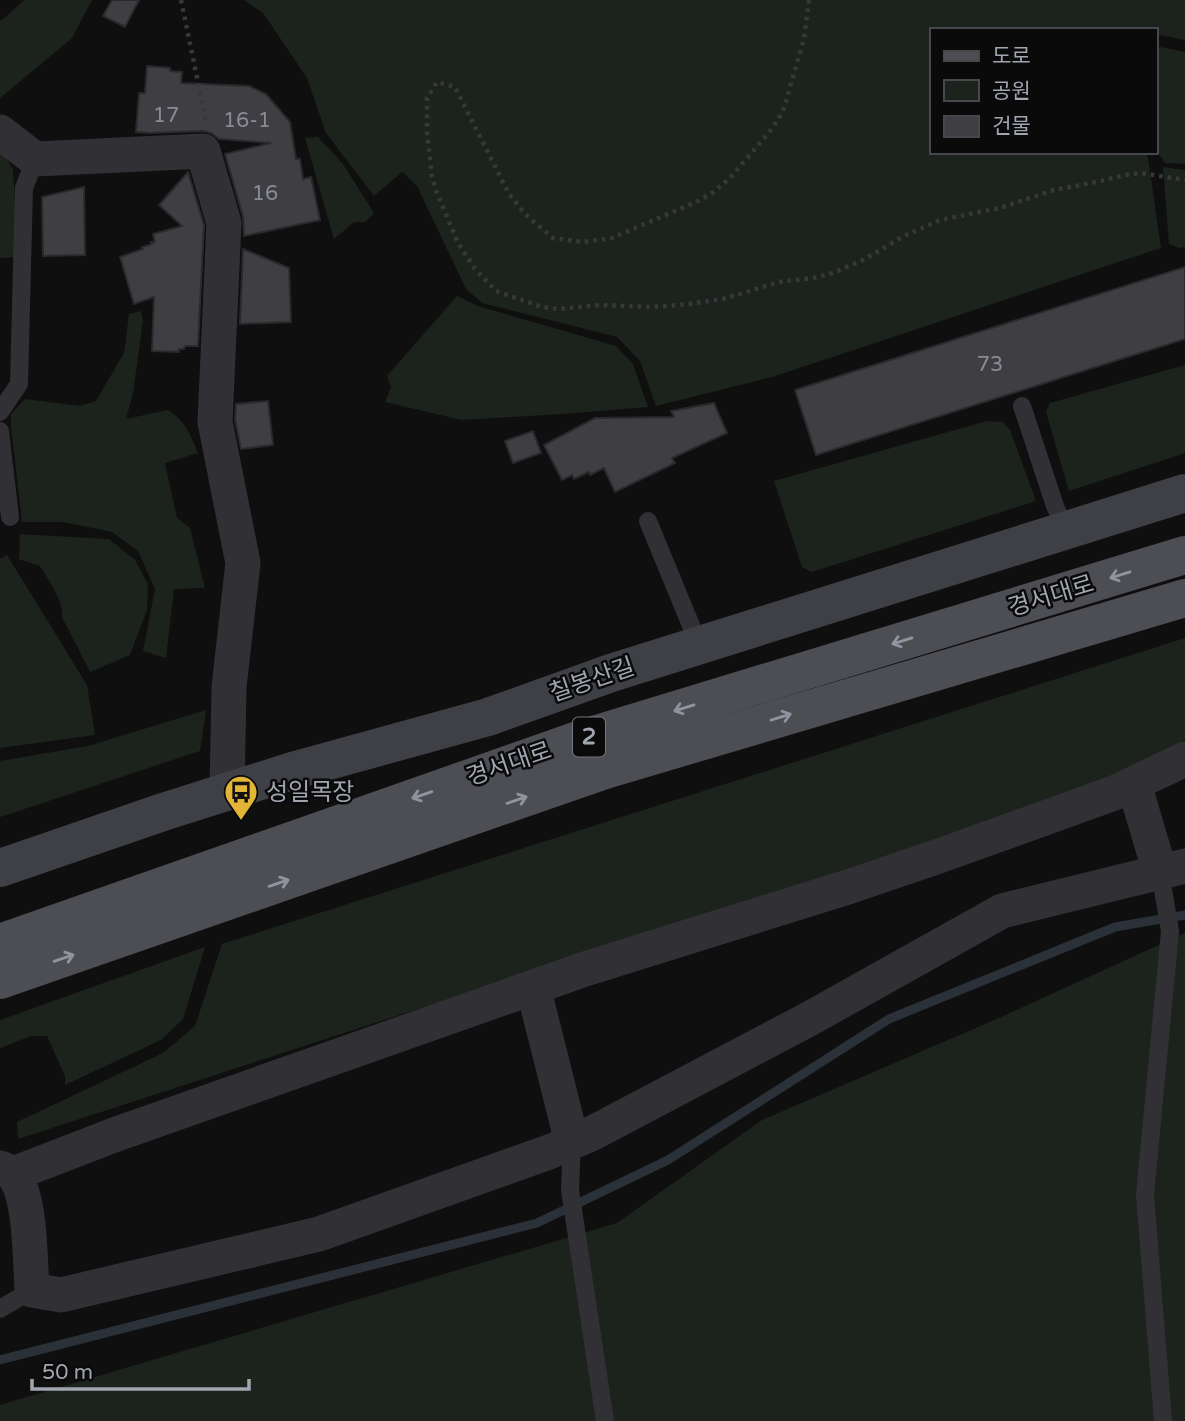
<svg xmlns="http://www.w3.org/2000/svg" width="1185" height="1421" font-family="'Varela Round','Noto Sans KR',sans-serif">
<rect width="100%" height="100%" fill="#0f0f10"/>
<g fill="#1c231d">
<polygon points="24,0 92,0 72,38 0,98 0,21 8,15"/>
<polygon points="244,0 1185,0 1185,40 1155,34 1155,30 931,30 931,152 1145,152 1148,158 1161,248 772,377 656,406 640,361 617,337 482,303 466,289 417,186 402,172 374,196 326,133 307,78 263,13"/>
<polygon points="1155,46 1185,52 1185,164 1165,163 1155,148"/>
<polygon points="318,137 343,164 374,213 365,222 354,222 334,239 305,138"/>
<polygon points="0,148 2,149 13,170 18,257 0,258"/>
<polygon points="1163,167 1185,170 1185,247 1180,248 1169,244"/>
<polygon points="457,296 478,306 616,346 633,364 648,407 562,414 462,420 385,402 391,387 387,376"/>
<path d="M141 311 143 321 133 393 126 419 168 410C186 422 190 434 198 453L165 463 177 518 190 528 205 588 174 589 166 658 143 651 155 589 138 551 112 532 63 522H22L11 426V414L25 399 80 406 96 401 124 353 129 314Z"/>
<polygon points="1185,365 1185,453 1069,491 1046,412 1050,403"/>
<polygon points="987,421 1003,422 1010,430 1036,501 812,572 802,567 774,481"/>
<path d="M20 534 109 539 135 560 148 584 147 610 130 655 90 672 62 617C64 600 48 580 40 566L19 559Z"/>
<polygon points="7,555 87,685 95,735 0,748 0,559"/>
<polygon points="1185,638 1185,740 1048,806 908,855 415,1010 18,1139 17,1122 163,1053 195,1026 222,944"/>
<polygon points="206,710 200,751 0,817 0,761 88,746"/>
<polygon points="1185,933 1185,1421 0,1421 0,1405 617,1223 762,1120 999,1018"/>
<polygon points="205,947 183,1019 161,1040 65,1085 65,1076 47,1036 31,1036 0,1048 0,1020"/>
</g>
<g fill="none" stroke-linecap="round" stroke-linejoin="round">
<polyline stroke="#2a3138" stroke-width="9" points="0,1360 537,1223 668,1160 889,1019 1115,927 1185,915"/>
</g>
<g fill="#3f3f43" stroke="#2a292c" stroke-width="2">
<polygon points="112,0 139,0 125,27 103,16"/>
<polygon points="147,66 170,68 170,71 182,72 181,83 249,86 266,94 290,122 296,159 300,159 303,179 311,177 320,220 244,236 243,217 225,154 271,143 219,139 211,133 203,131 150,133 136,132 139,93 145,93"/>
<polygon points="188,172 204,225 198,346 185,346 184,349 179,349 179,352 152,351 154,297 134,304 120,257 143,249 142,247 152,244 151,242 155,242 153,234 182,226 159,205"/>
<polygon points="84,187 85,255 43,256 42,197"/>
<polygon points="243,249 289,268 291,322 240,324"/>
<polygon points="1185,267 1185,339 816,455 795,390"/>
<polygon points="268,401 273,445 241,449 235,420 236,404"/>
<polygon points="714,403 727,433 672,458 675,463 615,492 604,468 590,475 589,472 574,479 572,475 562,480 544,445 595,418 674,417 671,411"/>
<polygon points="533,431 541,453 513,463 505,441"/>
</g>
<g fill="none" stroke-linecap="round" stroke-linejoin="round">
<g stroke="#37383c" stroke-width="4.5" stroke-dasharray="3.5 5" stroke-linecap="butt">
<polyline points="181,0 205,116 205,122"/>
<polyline points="809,0 804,39 784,108 778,120 767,135 729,179 712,193 696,202 612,238 583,242 553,238 525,214 509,194 455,87 437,82 427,98 427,132 432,177 437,193 458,243 475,269 496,291 542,307 558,309 600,305 653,307 689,304 723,299 779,282 814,278 833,273 865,259 904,236 940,220 1000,208 1054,190 1101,181 1125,175 1141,173 1185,180"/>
</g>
<g stroke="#313135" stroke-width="18">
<polyline points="1022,406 1055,506 1066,531"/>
<polyline points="0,412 19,384 24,188 35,159"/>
<polyline points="0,431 10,517"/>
<polyline points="648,521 699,645"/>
<polyline points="1160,872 1170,931 1145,1195 1163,1421"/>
<polyline points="572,1142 570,1190 605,1421"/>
<polyline points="0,1309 32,1290"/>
</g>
<g stroke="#313135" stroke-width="35">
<polyline points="0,132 35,159 203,151 224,223 215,422 243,563 229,687 227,792"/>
<polyline points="1134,784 1160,872"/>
<polyline points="533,987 572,1142"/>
<path d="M0 1168C5 1170 11 1172 14 1176 31 1197 30 1262 32 1290L61 1295 319 1234 549 1152 589 1135 809 1019 1002 911 1185 866"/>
<polyline points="13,1174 114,1135 585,969 851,886 939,856 1114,793 1185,759"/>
</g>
<polyline stroke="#3f4045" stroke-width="38" points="0,868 163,812 292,771 488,717 611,673 1185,493"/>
<g stroke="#4d4e54" stroke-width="38">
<polyline points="0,943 584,738 1185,555"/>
<polyline points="0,980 605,770 1185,598"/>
</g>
</g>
<defs><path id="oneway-shaft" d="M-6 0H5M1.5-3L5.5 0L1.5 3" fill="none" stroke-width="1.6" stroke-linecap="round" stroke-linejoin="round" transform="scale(1.75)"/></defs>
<g stroke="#90949e">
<use href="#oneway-shaft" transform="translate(1120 575) rotate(163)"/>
<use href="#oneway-shaft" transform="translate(902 641) rotate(163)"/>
<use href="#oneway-shaft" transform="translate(684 708) rotate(163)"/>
<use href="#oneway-shaft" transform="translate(781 717) rotate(-17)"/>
<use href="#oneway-shaft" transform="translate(422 795) rotate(161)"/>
<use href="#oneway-shaft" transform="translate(517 800) rotate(-19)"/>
<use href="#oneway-shaft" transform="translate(279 883) rotate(-19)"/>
<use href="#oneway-shaft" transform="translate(64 958) rotate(-19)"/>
</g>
<defs>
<symbol id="bus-pin" viewBox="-11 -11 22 30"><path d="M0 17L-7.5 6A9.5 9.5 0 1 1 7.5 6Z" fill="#e2b536" stroke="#0a0a0b"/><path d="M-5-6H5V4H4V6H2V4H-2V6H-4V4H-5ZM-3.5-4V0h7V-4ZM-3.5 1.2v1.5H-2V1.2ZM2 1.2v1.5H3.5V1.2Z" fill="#111"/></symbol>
</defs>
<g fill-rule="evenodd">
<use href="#bus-pin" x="222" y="773" width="38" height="52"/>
</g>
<g text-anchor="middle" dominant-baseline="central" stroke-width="5" stroke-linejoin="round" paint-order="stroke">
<g font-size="21" fill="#888c95">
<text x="166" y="115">17</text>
<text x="247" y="120">16-1</text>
<text x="265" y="193">16</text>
<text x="990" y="364">73</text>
</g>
<rect fill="#0a0a0b" stroke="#74767e" stroke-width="2" x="573" y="717.5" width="32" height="39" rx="5"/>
<g font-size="23" font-weight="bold" fill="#a1a5b0">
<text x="589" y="737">2</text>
</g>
<g font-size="24" fill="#a1a5b0" stroke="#0a0a0b">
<text transform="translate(1051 596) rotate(-17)">경서대로</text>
<text transform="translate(592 680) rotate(-19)">칠봉산길</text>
<text transform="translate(509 764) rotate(-19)">경서대로</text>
</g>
<g font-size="24" fill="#a1a5b0" stroke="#0a0a0b" text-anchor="start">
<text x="266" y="792">성일목장</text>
</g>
</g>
<rect x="930" y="28" width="228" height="126" fill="#0a0a0b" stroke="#46484d" stroke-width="2"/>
<rect x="944" y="51" width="35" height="10" fill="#4d4e54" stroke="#46484d" stroke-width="2"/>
<text x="992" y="63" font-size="21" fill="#a1a5b0">도로</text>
<rect x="944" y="80" width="35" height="21" fill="#1c231d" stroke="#46484d" stroke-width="2"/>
<text x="992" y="98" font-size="21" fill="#a1a5b0">공원</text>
<rect x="944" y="116" width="35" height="21" fill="#3f3f43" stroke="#46484d" stroke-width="2"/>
<text x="992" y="133" font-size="21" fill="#a1a5b0">건물</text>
<path d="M32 1379v10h217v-10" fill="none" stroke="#a1a5b0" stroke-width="3.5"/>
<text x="42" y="1379" font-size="21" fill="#a1a5b0" stroke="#0a0a0b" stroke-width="5" paint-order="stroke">50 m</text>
</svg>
